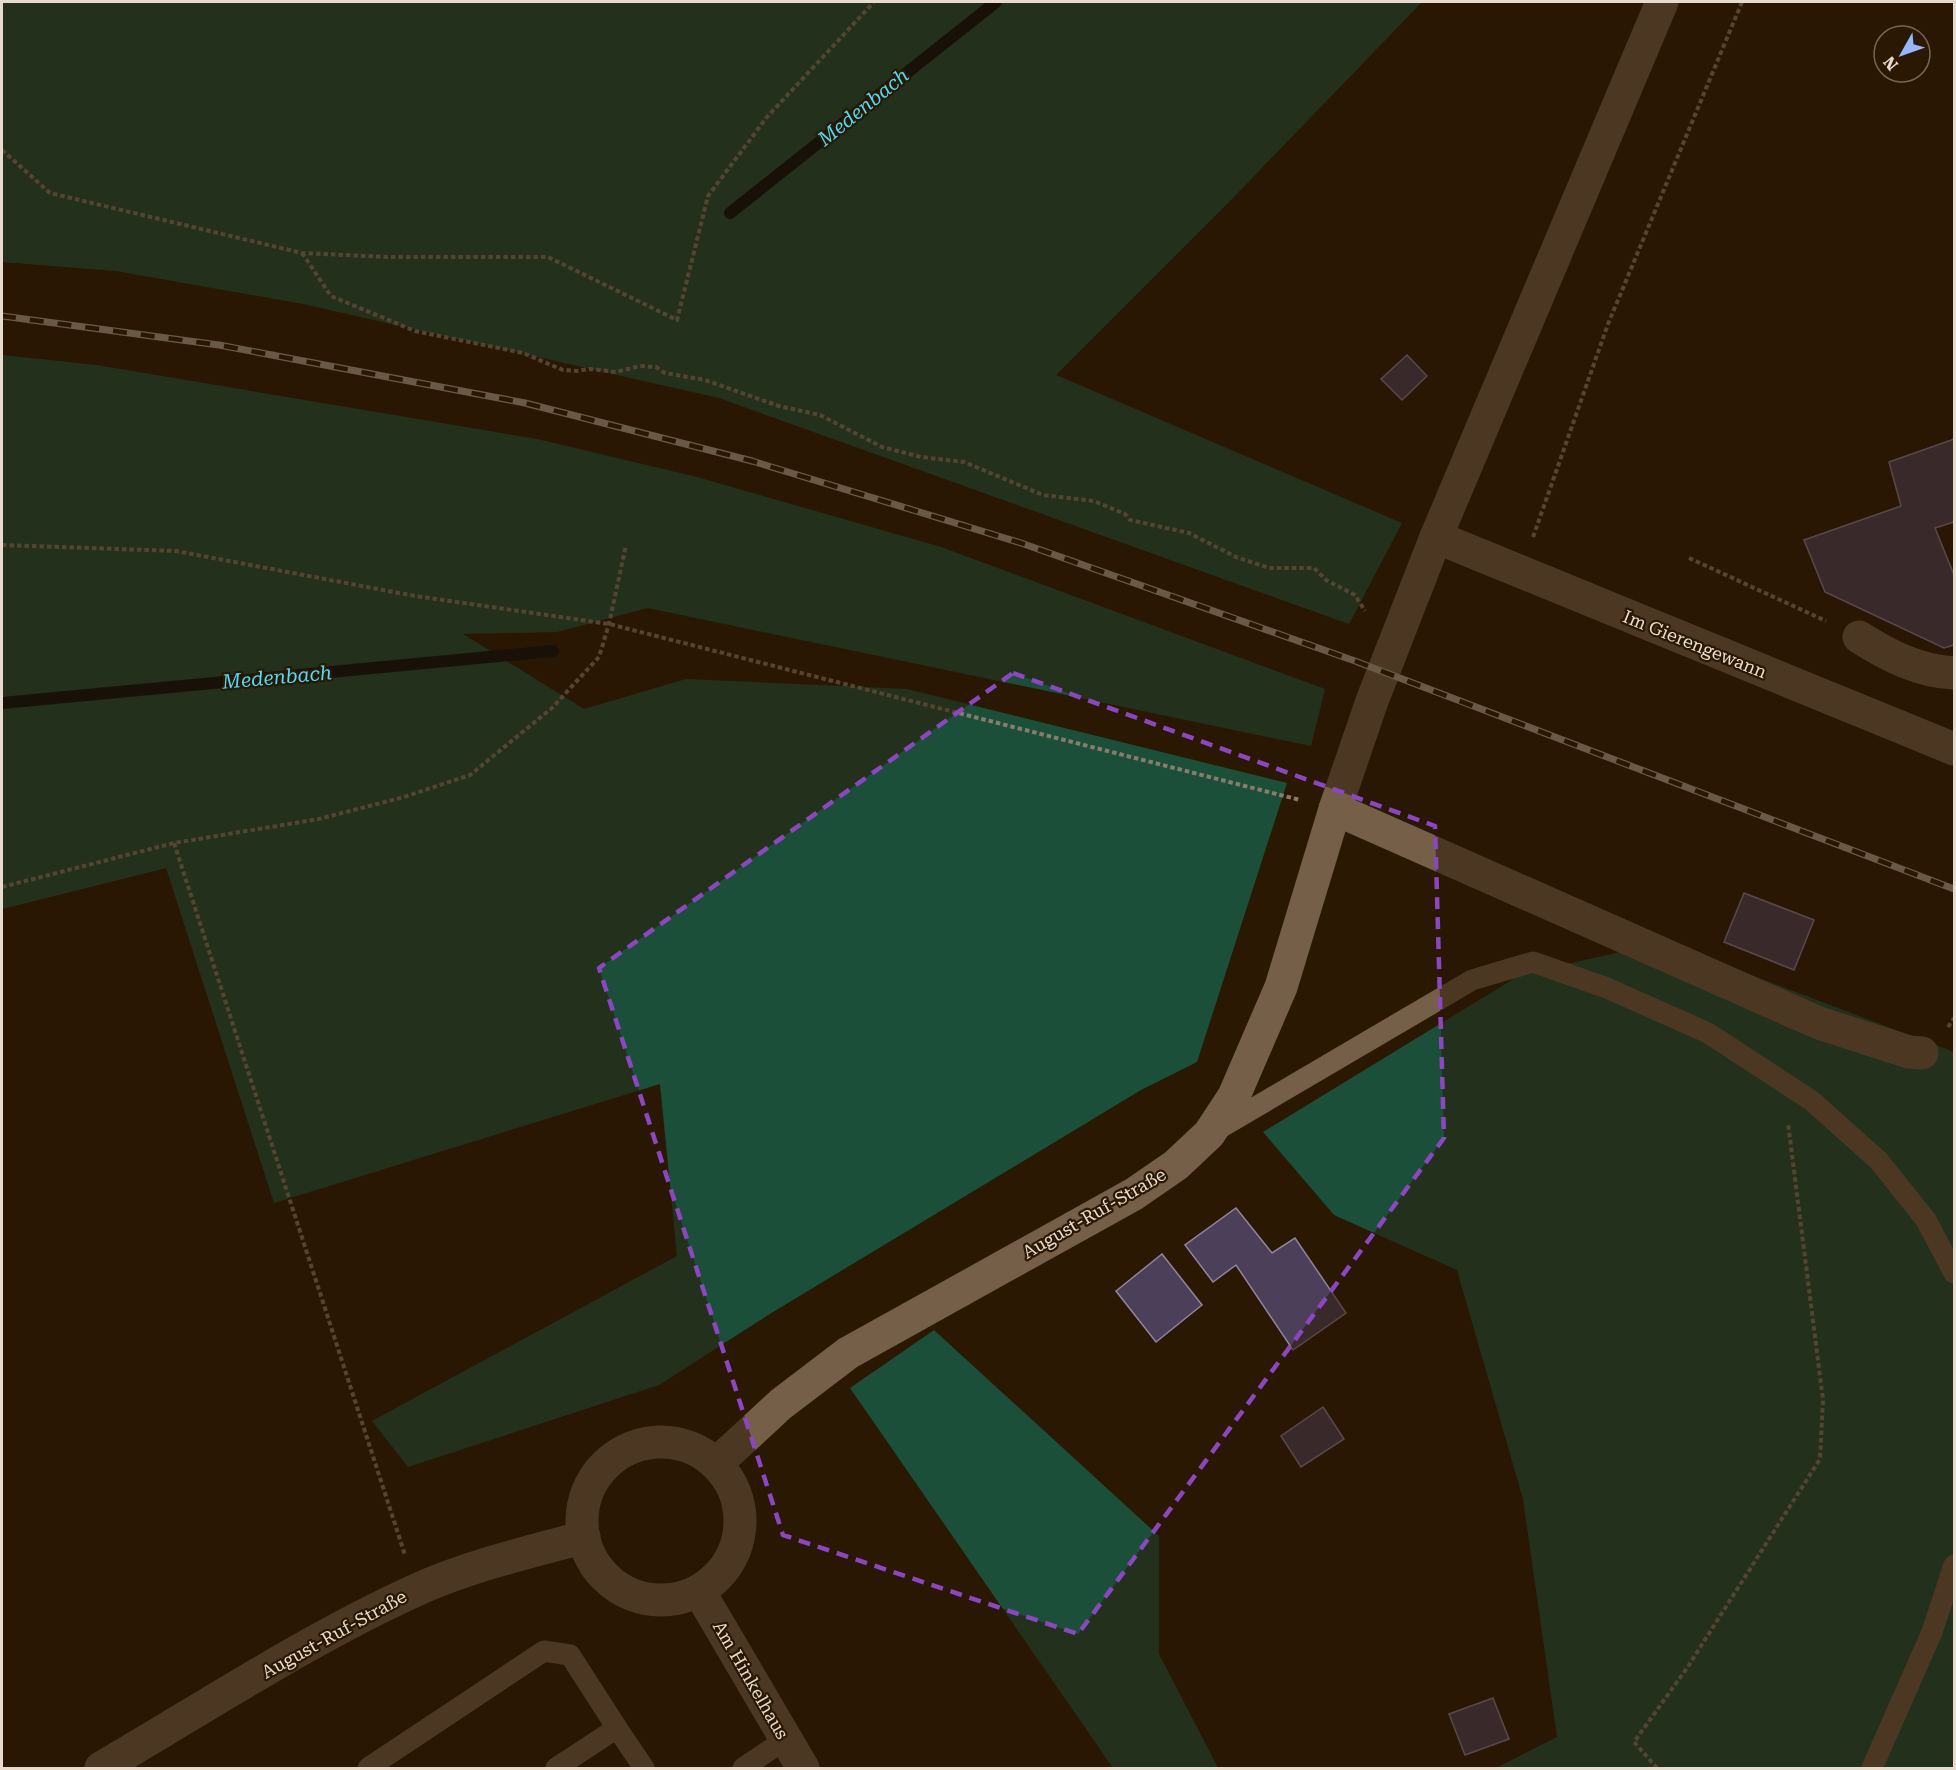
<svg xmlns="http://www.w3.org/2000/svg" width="1956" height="1770" font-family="'Roboto Serif',serif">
<rect width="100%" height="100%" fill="#2a1803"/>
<g fill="#1b4f3a">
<polygon points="2,2 1422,2 1229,202 1056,375 1402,523 1349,624 719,398 303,304 116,271 2,262"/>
<polygon points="2,355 96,365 537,439 697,477 941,547 1325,689 1311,746 648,608 557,632 463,634 584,709 686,679 907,689 1287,783 1197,1062 1141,1090 773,1312 659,1385 408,1467 372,1421 677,1256 660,1084 274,1203 166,868 2,909"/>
<polygon points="1664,942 1954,1052 1954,1768 1496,1768 1557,1737 1523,1499 1457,1270 1334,1215 1263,1132 1520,975"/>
<polygon points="934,1330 1159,1536 1159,1654 1218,1768 1113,1768 850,1388"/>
</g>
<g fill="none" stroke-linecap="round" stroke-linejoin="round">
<g stroke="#000b0f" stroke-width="12">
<polyline points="730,213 996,2"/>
<polyline points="2,703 553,651"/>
</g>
</g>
<g fill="#4c3f59" stroke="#9184a0" stroke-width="1.5">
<polygon points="1407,355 1427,376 1402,400 1381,379"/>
<polygon points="1954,439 1954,522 1935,528 1954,575 1954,645 1944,648 1825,592 1804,540 1901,506 1889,462"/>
<polygon points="1744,893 1814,920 1794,970 1724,942"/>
<polygon points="1236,1208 1272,1253 1295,1238 1346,1313 1293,1350 1236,1265 1213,1282 1185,1245"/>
<polygon points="1162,1254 1202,1305 1156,1342 1116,1291"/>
<polygon points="1323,1407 1344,1439 1301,1467 1281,1436"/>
<polygon points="1493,1698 1509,1739 1465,1755 1449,1714"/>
</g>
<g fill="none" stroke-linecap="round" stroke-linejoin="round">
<g stroke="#8a7b6b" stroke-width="4" stroke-dasharray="4.5 3" stroke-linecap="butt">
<polyline points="2,150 50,193 302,253 387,257 548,257 677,320 708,196 767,117 874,2"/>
<polyline points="302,253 331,296 415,331 523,353 563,370 576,371 590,369 616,372 640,366 656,367 665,373 705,380 779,406 820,415 882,447 921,457 964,462 1043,495 1094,501 1125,514 1130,520 1189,533 1236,557 1269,568 1314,568 1326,580 1355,595 1365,611"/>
<polyline points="1533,537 1608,324 1742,2"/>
<polyline points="2,545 176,551 415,596 609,624 1300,800"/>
<polyline points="1689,558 1826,621"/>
<polyline points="174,843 405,1555"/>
<polyline points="2,887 174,843 319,819 404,797 470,775 552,708 599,657 609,624 626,545"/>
<polyline points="1948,1027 1954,1018"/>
<polyline points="1657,1768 1634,1742 1687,1668 1820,1459 1823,1400 1788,1123"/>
</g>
<g stroke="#755f48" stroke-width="21">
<polyline points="1215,1131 1472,980 1533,962 1607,988 1708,1033 1812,1101 1879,1161 1926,1220 1954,1273"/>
<polyline points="368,1768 544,1651 570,1655 617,1728"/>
<polyline points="556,1768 617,1728 644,1768"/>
<polyline points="743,1768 786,1739"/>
<polyline points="1872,1768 1932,1632 1954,1565"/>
</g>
<g stroke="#755f48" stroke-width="33">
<polyline points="1436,537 1954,749"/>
<path d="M1859 637C1889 656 1918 671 1954 673"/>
<polyline points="1335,809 1819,1023 1909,1052 1922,1053"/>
<polyline points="699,1591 803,1768"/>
</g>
<g stroke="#755f48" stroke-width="33">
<circle cx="661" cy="1521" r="79"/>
<polyline points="716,1464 781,1404 848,1353 1134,1194 1176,1165 1209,1134 1234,1096 1281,987 1335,809 1372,701 1436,537 1662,2"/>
<path d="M101 1768C204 1708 305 1641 414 1591 468 1566 527 1553 584 1537"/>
</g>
<defs>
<polyline id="rail" points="2,316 219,345 525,403 752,461 1021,543 1355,661 1954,889"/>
</defs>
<use href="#rail" stroke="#b6a89a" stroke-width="7"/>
<use href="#rail" stroke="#2a1803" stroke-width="4.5" stroke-dasharray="14" stroke-linecap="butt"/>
</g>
<path d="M0 0H1956V1770H0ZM1013 673 1435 826 1444 1138 1078 1634 783 1535 599 968Z" fill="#2a1803" fill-opacity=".55" fill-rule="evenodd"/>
<path fill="none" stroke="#8b46c1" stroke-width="4.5" stroke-dasharray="12 8" stroke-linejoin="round" d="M1013 673 1435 826 1444 1138 1078 1634 783 1535 599 968Z"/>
<g text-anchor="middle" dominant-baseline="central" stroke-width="4.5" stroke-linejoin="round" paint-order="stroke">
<g font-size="18" fill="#e7dace" stroke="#2a1803">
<text transform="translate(1695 644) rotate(22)">Im Gierengewann</text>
<text transform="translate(1094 1213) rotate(-30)">August-Ruf-Straße</text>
<text transform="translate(334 1634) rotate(-29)">August-Ruf-Straße</text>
<text transform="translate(751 1680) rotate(60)">Am Hinkelhaus</text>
</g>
<g font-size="20" font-style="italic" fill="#4edafa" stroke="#2a1803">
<text transform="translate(863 107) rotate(-39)">Medenbach</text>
<text transform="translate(277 677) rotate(-5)">Medenbach</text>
</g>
</g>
<rect width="1956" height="1770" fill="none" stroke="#e7dace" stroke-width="6"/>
<g transform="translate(1902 54) rotate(230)"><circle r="28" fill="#2a1803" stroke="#766654" stroke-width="1.5"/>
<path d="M0-4.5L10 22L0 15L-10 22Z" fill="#97b6fd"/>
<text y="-9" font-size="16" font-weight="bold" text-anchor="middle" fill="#e7dace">N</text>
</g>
</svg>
